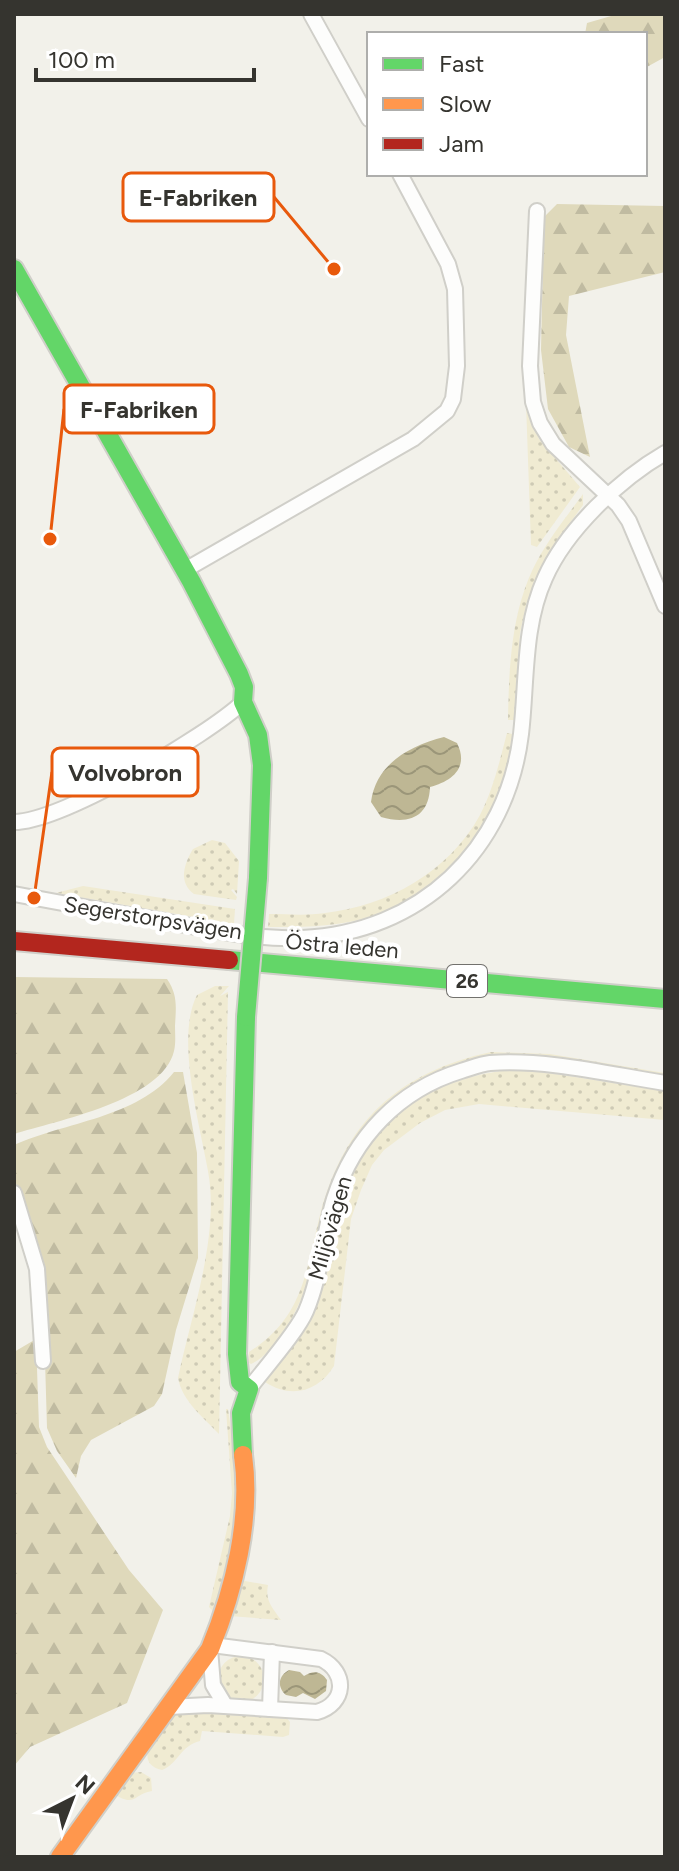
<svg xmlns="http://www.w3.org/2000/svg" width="679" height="1871" font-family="Figtree,sans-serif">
<defs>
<pattern id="grass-dots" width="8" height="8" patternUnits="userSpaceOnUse" patternTransform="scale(2)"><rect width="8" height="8" fill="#f0ebd2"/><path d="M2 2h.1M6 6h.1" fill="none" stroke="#cecab5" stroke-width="1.8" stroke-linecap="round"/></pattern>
<pattern id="forest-firs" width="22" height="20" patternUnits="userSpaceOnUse" patternTransform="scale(2)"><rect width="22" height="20" fill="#dfd9bb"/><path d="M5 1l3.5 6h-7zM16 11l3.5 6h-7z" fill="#c0bba1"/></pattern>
<pattern id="water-waves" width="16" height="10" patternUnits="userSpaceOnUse" patternTransform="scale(2)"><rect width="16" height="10" fill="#beb794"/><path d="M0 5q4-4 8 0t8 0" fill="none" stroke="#9b9679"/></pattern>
</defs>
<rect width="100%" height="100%" fill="#f2f1ea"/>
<g fill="url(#grass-dots)">
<polygon points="526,403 539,439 580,487 537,547 531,545"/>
<path d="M583 494V505L552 548 527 602 520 633 514 720H508C509 667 511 609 537 561 550 537 567 516 583 494Z"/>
<path d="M507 733 513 734C509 758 504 781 494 804 471 858 417 906 359 920 329 927 299 927 268 927L269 914C287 914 306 916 325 913 387 906 449 872 480 815 493 790 500 760 507 733Z"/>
<path d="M212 840 225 843 239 861 237 894 233 889 231 890 237 897 236 900 194 894C178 882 184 864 193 849Z"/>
<polygon points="83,886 235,909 234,924 56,893"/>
<path d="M215 986H229L220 996 228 992 219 1434C204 1418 182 1401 178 1378 191 1315 220 1236 208 1171 200 1125 175 1038 197 995Z"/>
<path d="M491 1052 550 1054 665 1073V1076C566 1061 469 1030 386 1105 367 1122 348 1144 339 1168 321 1213 319 1265 297 1308 288 1327 271 1355 251 1364L248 1362 249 1352C304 1317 305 1273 320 1215 344 1123 398 1072 491 1052Z"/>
<path d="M524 1069 665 1091V1120L479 1104 445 1110 420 1123 384 1150 372 1165 361 1190 351 1219 334 1366C318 1392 291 1399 265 1382V1379C284 1355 305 1332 316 1303 331 1264 334 1220 349 1180 376 1107 451 1072 524 1069Z"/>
<path d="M226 1409H228C231 1431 236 1454 238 1477 240 1522 225 1569 214 1612L209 1607 230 1516 232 1493Z"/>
<path d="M245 1581 268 1585C265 1601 272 1607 281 1620L229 1616 239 1582Z"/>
<circle cx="241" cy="1679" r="23"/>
<path d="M207 1710 286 1717 290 1722 289 1735 283 1737 202 1731 200 1741C181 1745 178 1764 162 1770 129 1763 160 1723 174 1715 184 1709 195 1711 207 1710Z"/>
<path d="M141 1772 151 1778 152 1791C133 1794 136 1808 114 1794L131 1773Z"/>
</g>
<g fill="url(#forest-firs)">
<polygon points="618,14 665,14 665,57 645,68 645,34 585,34 587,23"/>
<polygon points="557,204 665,206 665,272 569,296 566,335 590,457 569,447 548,409 541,350 544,217"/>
<path d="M14 977 167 979C178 995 176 1007 175 1026 175 1034 176 1043 174 1051 163 1100 56 1121 14 1134Z"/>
<path d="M174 1072H183L197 1153 198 1258 176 1330 162 1394 154 1406 91 1440 81 1456 76 1478 57 1451 47 1428 45 1360 32 1235 14 1177V1145C65 1122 137 1118 174 1072Z"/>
<polygon points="36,1339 39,1427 47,1447 129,1570 163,1610 127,1703 30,1747 14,1766 14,1352"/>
</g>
<g fill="url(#water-waves)">
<path d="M444 737 457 743C469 767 453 781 430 787 429 817 409 825 381 817L371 802C376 764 409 746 444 737Z"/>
<path d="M289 1670 300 1672 304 1676C313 1670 321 1671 327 1680L326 1691 315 1699 303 1693 296 1697 286 1695C277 1687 278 1676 289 1670Z"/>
</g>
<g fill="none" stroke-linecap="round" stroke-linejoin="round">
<defs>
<g id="street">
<polyline points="311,14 369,119"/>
<polyline points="537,211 530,366 533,402 540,423 553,444 618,505 629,521 665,606"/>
<polyline points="185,570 413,439 447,411 453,399 457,366 455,289 448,264 400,174"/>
<path d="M14 822C61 822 207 736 243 702"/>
<path d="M14 894C66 904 118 913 169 922 212 930 258 940 302 938 420 933 507 850 521 734 527 683 523 626 545 578 566 530 620 479 665 453"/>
<polyline points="14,1193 37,1269 43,1361"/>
<path d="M249 1389C264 1369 297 1332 306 1311 321 1276 323 1235 334 1199 354 1137 399 1090 461 1071 471 1068 481 1064 490 1063 548 1059 608 1074 665 1083"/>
<polyline points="210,1649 213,1685 225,1705"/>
<path d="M169 1707 208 1705 317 1712C346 1704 348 1672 321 1659L212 1645"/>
<polyline points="270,1709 272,1652"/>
</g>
<g id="fast">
<polyline points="14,269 191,581 239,674 244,687 243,702 258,735 262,765 258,878"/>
<polyline points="229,960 665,999"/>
<polyline points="243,1455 241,1413 249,1389 240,1382 237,1354 246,1017"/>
</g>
<path id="slow" d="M60 1857 210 1649C234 1590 252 1519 243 1455"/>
<polyline id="jam" points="14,941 229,960"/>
</defs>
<use href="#street" stroke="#d0cfc9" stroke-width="18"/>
<use href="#fast" stroke="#d0cfc9" stroke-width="22"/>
<use href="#slow" stroke="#d0cfc9" stroke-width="22"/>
<use href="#jam" stroke="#d0cfc9" stroke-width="22"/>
<use href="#street" stroke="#fdfdfc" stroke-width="14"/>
<use href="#fast" stroke="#63d668" stroke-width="18"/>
<use href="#slow" stroke="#ff974d" stroke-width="18"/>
<use href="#jam" stroke="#b3261e" stroke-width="18"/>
<defs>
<polyline id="fast-bridge" points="246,1017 258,878"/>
</defs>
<use href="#fast-bridge" stroke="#d0cfc9" stroke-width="22" stroke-linecap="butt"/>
<use href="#fast-bridge" stroke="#63d668" stroke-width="18"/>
</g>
<g text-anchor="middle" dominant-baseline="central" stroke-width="8" stroke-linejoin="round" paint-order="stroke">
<rect fill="#fff" stroke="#72716d" stroke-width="2" x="447" y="965" width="40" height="32" rx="6"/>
<g font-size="20" font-weight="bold" fill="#35342f">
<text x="467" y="981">26</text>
</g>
<g font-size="22" fill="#35342f" stroke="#fff">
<text transform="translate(153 918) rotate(9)">Segerstorpsvägen</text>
<text transform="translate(342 946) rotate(5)">Östra leden</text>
<text transform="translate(330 1228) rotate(-74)">Miljövägen</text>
</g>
</g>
<path fill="none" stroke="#e8590c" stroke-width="3" d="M334 269L274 197M50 539L64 409M34 898L52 772"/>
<g fill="#e8590c" stroke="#fff" stroke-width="3">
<circle cx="334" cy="269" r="8"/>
<circle cx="50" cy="539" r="8"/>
<circle cx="34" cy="898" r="8"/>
</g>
<g fill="#fff" stroke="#e8590c" stroke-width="3">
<rect x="123" y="173" width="151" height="48" rx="8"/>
<rect x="64" y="385" width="150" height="48" rx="8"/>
<rect x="52" y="748" width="146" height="48" rx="8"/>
</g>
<g font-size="24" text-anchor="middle" font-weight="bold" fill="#35342f">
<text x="198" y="206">E-Fabriken</text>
<text x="139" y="418">F-Fabriken</text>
<text x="125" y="781">Volvobron</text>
</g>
<rect width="679" height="1871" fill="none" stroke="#35342f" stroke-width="32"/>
<rect x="367" y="32" width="280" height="144" fill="#ffffff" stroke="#aeaeac" stroke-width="2"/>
<rect x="383" y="58" width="40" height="12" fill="#63d668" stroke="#aeaeac" stroke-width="2"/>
<text x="439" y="72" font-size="24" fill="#35342f">Fast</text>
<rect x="383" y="98" width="40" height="12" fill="#ff974d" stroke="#aeaeac" stroke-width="2"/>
<text x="439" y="112" font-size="24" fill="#35342f">Slow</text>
<rect x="383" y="138" width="40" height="12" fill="#b3261e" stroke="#aeaeac" stroke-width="2"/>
<text x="439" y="152" font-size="24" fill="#35342f">Jam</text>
<g transform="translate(72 1799) rotate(42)" stroke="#ffffff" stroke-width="6" paint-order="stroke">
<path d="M0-6L14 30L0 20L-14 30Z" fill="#35342f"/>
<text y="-12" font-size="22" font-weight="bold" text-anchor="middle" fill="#35342f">N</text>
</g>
<path d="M36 68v12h218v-12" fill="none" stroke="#35342f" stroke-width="4"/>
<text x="48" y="68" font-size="24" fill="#35342f" stroke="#ffffff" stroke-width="6" paint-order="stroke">100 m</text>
</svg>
